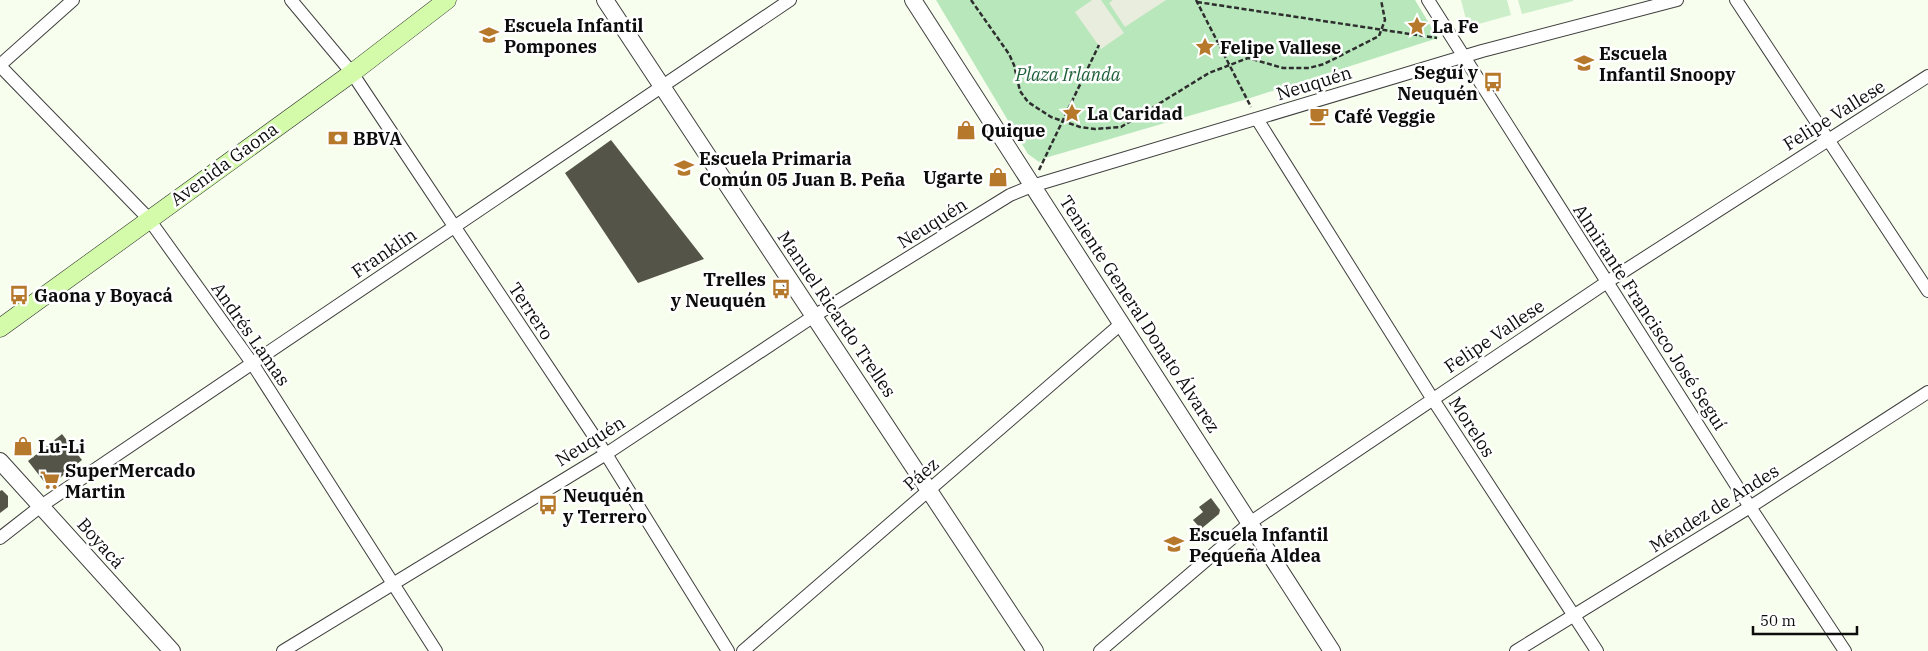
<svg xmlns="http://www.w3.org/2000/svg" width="1928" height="651" font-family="'IBM Plex Serif',serif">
<rect width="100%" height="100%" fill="#f7feed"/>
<polygon fill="#b8e7bc" points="936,0 1415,0 1438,38 1247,99 1045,158 1039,162 1028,154"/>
<g fill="#cceec9">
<polygon points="1461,0 1507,0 1511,15 1468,27"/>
<polygon points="1518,0 1573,0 1573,1 1522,14"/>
</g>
<g fill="#e8eddd">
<polygon points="1092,0 1101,0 1124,33 1101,49 1075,12"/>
<polygon points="1113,0 1166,0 1125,27 1109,3"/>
</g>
<g fill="#555449">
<polygon points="611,140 704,259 638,283 565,173"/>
<polygon points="62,434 82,460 51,485 46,484 28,461"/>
<polygon points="2,490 8,496 8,507 0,513 0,491"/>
<polygon points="1211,498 1220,510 1219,514 1201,529 1193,520 1203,512 1199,507"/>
</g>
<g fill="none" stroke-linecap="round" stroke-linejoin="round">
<defs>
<g id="minor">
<polyline points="291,0 352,73 606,454 728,651"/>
<polyline points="1428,0 1750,507 1845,651"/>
<polyline points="1736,0 1928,291"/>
<polyline points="0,65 73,0"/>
<polyline points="0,66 148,218 252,363 436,651"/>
<polyline points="1257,119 1432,398 1597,651"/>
<polyline points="0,538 41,506 790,0"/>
<polyline points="283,651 606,454 814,316 1010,195 1032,186 1482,51 1677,0"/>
<polyline points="743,651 1122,323"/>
<polyline points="1100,651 1251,522 1607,282 1928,76"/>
<polyline points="1516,651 1750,507 1928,392"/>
</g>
<g id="tertiary">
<polyline points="605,0 1035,651"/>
<polyline points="913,0 1332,651"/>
<polyline points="0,461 172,651"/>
</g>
<polyline id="secondary" points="0,328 352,73 447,0"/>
</defs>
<use href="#minor" stroke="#3f3f3f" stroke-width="14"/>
<use href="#tertiary" stroke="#3f3f3f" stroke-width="18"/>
<use href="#secondary" stroke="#2e2e2e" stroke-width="19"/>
<g stroke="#2e2e2e" stroke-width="2.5" stroke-dasharray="5 2.5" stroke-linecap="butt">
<polyline points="971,0 1009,54 1014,65 1020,91 1028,102 1051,117 1080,127 1095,129 1121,127 1209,73 1248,58 1283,68 1309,68 1324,64 1379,36 1385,20 1381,0"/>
<polyline points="1196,0 1251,107"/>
<polyline points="1197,2 1437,38"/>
<polyline points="1039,170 1099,45"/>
</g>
<use href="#minor" stroke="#fff" stroke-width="12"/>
<use href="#tertiary" stroke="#fff" stroke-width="16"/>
<use href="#secondary" stroke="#d4fbaa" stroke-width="18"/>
</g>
<defs>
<symbol id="sight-bare" viewBox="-9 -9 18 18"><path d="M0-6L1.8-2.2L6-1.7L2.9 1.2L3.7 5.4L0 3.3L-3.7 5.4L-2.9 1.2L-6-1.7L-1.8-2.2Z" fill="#b6782b" stroke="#fff" stroke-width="2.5" paint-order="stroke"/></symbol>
<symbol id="school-bare" viewBox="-9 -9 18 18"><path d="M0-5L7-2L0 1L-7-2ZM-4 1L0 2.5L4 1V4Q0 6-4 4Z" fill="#b6782b" stroke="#fff" stroke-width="2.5" paint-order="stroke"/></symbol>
<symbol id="bus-bare" viewBox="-9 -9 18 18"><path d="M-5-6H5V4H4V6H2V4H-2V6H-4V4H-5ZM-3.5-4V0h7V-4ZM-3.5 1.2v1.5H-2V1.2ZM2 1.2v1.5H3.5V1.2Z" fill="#b6782b" stroke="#fff" stroke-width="2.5" paint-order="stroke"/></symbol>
<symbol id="cafe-bare" viewBox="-9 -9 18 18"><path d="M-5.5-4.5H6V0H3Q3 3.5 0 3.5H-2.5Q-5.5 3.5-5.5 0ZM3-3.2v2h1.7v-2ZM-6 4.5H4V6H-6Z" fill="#b6782b" stroke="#fff" stroke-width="2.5" paint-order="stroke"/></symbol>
<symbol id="shop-bare" viewBox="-9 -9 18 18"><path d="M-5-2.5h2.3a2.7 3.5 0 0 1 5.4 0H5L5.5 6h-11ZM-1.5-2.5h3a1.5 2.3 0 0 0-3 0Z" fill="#b6782b" stroke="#fff" stroke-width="2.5" paint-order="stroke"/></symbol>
<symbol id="bank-bare" viewBox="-9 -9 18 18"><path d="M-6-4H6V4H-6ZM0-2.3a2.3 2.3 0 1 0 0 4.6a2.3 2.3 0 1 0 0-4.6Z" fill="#b6782b" stroke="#fff" stroke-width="2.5" paint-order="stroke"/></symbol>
<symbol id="supermarket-bare" viewBox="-9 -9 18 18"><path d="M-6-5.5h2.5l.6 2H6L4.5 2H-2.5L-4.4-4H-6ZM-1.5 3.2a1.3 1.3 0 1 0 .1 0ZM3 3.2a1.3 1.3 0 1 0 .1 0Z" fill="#b6782b" stroke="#fff" stroke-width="2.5" paint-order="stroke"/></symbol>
</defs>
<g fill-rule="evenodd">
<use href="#sight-bare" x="1403" y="12" width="28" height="28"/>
<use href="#school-bare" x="475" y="21" width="28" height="28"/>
<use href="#sight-bare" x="1191" y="33" width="28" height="28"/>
<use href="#school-bare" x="1570" y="49" width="28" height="28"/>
<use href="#bus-bare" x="1479" y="68" width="28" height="28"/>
<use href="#sight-bare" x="1058" y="99" width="28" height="28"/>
<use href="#cafe-bare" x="1305" y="102" width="28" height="28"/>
<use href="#shop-bare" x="952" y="116" width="28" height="28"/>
<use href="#bank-bare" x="324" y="124" width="28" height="28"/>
<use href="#school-bare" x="670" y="154" width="28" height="28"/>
<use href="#shop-bare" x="984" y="163" width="28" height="28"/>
<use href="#bus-bare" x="767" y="275" width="28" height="28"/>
<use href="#bus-bare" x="5" y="281" width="28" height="28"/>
<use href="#shop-bare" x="9" y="432" width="28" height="28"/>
<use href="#supermarket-bare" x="36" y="466" width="28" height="28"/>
<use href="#bus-bare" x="534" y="491" width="28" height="28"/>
<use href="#school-bare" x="1160" y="530" width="28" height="28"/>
</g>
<g text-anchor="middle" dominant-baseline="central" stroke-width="5" stroke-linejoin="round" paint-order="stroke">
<g font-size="18" font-weight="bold" fill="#0c0c0c" stroke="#fff" text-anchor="start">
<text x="504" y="25">Escuela Infantil<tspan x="504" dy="21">Pompones</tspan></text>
<text x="1432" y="26">La Fe</text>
<text x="1220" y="47">Felipe Vallese</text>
<text x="1599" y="53">Escuela<tspan x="1599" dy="21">Infantil Snoopy</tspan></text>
<text x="1478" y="72" text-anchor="end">Seguí y<tspan x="1478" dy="21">Neuquén</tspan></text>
<text x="1087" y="113">La Caridad</text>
<text x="1334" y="116">Café Veggie</text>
<text x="981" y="130">Quique</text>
<text x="353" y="138">BBVA</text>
<text x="699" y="158">Escuela Primaria<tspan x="699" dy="21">Común 05 Juan B. Peña</tspan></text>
<text x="983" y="177" text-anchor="end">Ugarte</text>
<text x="766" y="279" text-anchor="end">Trelles<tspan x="766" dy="21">y Neuquén</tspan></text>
<text x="34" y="295">Gaona y Boyacá</text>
<text x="38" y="446">Lu-Li</text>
<text x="65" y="470">SuperMercado<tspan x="65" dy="21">Martin</tspan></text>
<text x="563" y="495">Neuquén<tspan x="563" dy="21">y Terrero</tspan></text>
<text x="1189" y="534">Escuela Infantil<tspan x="1189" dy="21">Pequeña Aldea</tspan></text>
</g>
<g font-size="18" font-style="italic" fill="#206139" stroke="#fff">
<text x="1068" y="74">Plaza Irlanda</text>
</g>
<g font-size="18" fill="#0c0c0c" stroke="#fff">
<text transform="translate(1314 83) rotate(-17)">Neuquén</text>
<text transform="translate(1834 115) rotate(-32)">Felipe Vallese</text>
<text transform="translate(224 164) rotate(-36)">Avenida Gaona</text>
<text transform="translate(932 223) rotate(-32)">Neuquén</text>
<text transform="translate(384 253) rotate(-34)">Franklin</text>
<text transform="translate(531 311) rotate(56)">Terrero</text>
<text transform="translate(837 314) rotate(56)">Manuel Ricardo Trelles</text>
<text transform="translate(1140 314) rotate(57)">Teniente General Donato Álvarez</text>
<text transform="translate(1650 317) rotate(57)">Almirante Francisco José Seguí</text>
<text transform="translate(251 334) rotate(55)">Andrés Lamas</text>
<text transform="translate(1494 336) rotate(-34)">Felipe Vallese</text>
<text transform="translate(1472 427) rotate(57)">Morelos</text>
<text transform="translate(590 441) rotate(-32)">Neuquén</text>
<text transform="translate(921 474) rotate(-41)">Páez</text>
<text transform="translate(1714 508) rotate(-32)">Méndez de Andes</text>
<text transform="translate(101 543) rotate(48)">Boyacá</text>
</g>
</g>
<path d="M1753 626v8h104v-8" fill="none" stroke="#0c0c0c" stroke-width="2.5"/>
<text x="1760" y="626" font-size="15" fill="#0c0c0c" stroke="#ffffff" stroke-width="4" paint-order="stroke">50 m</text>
</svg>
